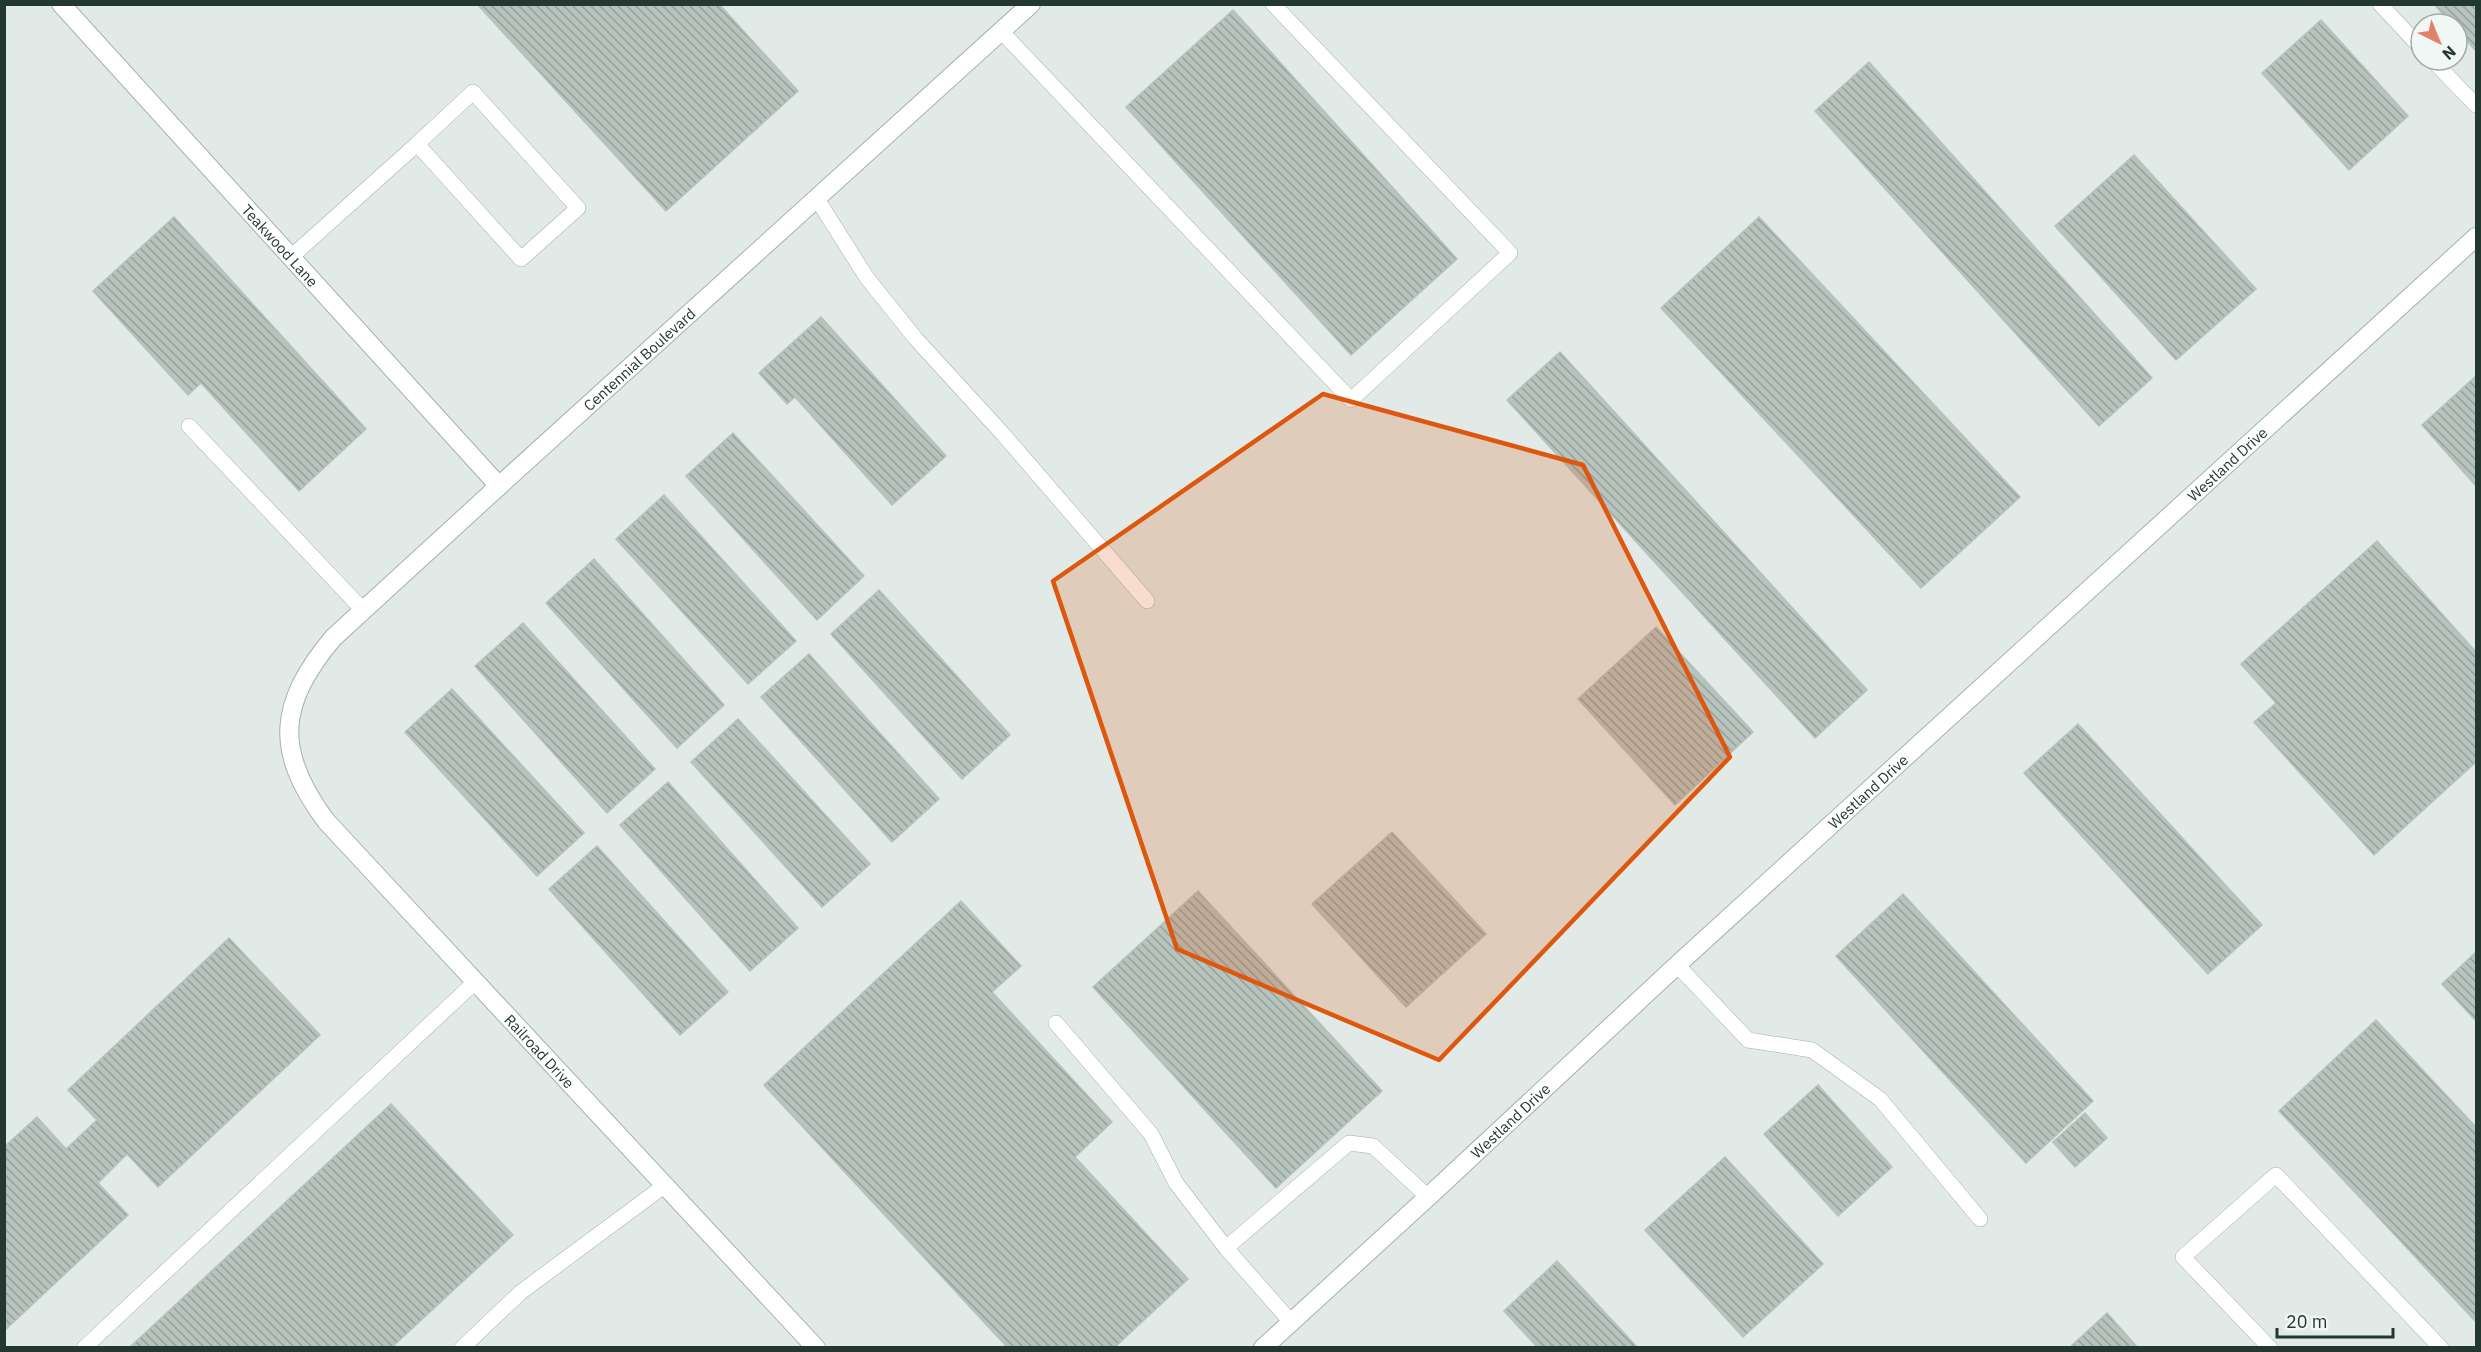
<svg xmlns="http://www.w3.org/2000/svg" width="2481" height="1352" font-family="'IBM Plex Sans',sans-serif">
<defs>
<pattern id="building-back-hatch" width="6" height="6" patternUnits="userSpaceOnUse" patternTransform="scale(1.5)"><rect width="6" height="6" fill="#b7c4be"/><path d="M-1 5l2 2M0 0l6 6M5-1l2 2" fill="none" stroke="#95a09b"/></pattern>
</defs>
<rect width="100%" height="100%" fill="#e1eae6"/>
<g fill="url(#building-back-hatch)" stroke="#b4c2bc" stroke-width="1.5">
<polygon points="477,4 719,4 798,91 666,211"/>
<polygon points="2434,4 2476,4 2476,51 2457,30 2457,24 2452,24"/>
<polygon points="1233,10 1457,259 1351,355 1126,107"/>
<polygon points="2321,20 2408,116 2349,170 2262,73"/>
<polygon points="1869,62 2152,378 2099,426 1815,111"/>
<polygon points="2134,155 2256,289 2176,360 2055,226"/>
<polygon points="174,217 366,429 299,491 201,383 188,395 93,291"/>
<polygon points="1759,217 2020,497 1921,588 1661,308"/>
<polygon points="821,317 946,456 892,505 795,397 787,404 759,373"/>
<polygon points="1560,352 1867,690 1815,738 1507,400"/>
<polygon points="2476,376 2476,486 2422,425"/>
<polygon points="733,433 864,576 817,620 686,476"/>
<polygon points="664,495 796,641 748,684 616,539"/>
<polygon points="2377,541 2476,652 2476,762 2374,855 2254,722 2276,703 2241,664"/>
<polygon points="594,559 724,705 677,748 546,603"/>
<polygon points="879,590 1010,735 962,779 831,634"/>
<polygon points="523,623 655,769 607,813 475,666"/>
<polygon points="1656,627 1753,732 1675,805 1578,699"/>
<polygon points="809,654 939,799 892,842 761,697"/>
<polygon points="452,689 584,833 537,876 405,732"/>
<polygon points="738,719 870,864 822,907 691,762"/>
<polygon points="2078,724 2262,925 2208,974 2024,773"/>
<polygon points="668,782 798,928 750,971 620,825"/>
<polygon points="1392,832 1486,934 1406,1007 1312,904"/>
<polygon points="597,846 728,992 680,1035 549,889"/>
<polygon points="1198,891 1382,1091 1276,1188 1093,987"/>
<polygon points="1903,894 2093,1101 2026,1163 1836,956"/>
<polygon points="961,901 1021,966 992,992 1112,1122 1075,1157 1188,1279 1114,1348 1008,1348 764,1085"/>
<polygon points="229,938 320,1035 158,1187 127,1154 98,1183 128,1215 4,1331 4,1147 37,1117 66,1149 97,1120 68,1090"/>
<polygon points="2476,952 2476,1021 2442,984"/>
<polygon points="2376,1020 2476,1127 2476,1322 2279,1111"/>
<polygon points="1818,1085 1892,1167 1838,1216 1764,1134"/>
<polygon points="391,1104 513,1235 391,1348 129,1348"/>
<polygon points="2085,1113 2107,1138 2075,1167 2053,1142"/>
<polygon points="1725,1157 1823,1264 1743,1337 1645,1230"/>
<polygon points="1557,1261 1638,1348 1538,1348 1504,1311"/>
<polygon points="2107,1313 2138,1348 2069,1348"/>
</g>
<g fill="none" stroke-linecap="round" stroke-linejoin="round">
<defs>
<g id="service">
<polyline points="2380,4 2421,48"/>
<polyline points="1001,31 1351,400 1510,253 1273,4"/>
<polyline points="2432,60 2476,105"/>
<polygon points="473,92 578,208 521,259 417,144"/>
<polyline points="817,199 867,278 916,339 1002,433 1147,601"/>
<polyline points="291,257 417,144"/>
<polyline points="189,426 363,610"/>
<polyline points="1677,965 1748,1040 1812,1050 1880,1099 1980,1219"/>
<polyline points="1056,1023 1151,1134 1176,1183 1226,1248 1291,1322"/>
<polyline points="1226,1248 1349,1143 1373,1146 1428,1197"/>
<polyline points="84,1348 475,982"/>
<polyline points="462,1348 521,1292 664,1186"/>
<polyline points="2270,1348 2183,1257 2276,1175 2441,1348"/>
</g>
<g id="minor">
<path id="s1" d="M499 486 1031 4"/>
<path id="s2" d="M1263 1348 1428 1197 1677 965 2476 237"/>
</g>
<g id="tertiary">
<path id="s3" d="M61 4 499 486 333 638C278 704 274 751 326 821L816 1348"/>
</g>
</defs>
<use href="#service" stroke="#a5b1ac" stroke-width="16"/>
<use href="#minor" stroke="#a5b1ac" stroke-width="20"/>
<use href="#tertiary" stroke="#a5b1ac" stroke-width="20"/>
<use href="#service" stroke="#fff" stroke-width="15"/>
<use href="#minor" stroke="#fff" stroke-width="18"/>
<use href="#tertiary" stroke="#fff" stroke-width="18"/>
</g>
<path fill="#de570e" fill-opacity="0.2" stroke="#de570e" stroke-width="4.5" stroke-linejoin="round" d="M1323 394 1583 465 1730 757 1439 1060 1177 949 1053 581Z"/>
<g text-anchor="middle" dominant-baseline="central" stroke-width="4.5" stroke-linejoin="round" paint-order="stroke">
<g font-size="15" fill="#243832" stroke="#f1f7f4">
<text stroke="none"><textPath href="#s3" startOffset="326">Teakwood Lane</textPath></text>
<text stroke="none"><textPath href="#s1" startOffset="189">Centennial Boulevard</textPath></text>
<text stroke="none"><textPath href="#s2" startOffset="1308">Westland Drive</textPath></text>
<text stroke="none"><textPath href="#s2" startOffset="822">Westland Drive</textPath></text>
<text stroke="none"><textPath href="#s3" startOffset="1394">Railroad Drive</textPath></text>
<text stroke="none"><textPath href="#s2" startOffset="336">Westland Drive</textPath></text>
</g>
</g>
<rect width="2481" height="1352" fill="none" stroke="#243832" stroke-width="12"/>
<g transform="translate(2439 42) rotate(137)"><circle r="28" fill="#f1f7f4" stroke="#9faba6" stroke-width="1.5"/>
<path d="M0-4.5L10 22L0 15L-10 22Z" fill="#e18268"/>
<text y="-9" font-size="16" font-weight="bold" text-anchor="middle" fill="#243832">N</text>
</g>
<path d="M2277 1328v9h116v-9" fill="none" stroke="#243832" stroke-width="3"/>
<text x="2286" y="1328" font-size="18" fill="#243832" stroke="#f1f7f4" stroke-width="4.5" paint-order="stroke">20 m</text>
</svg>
